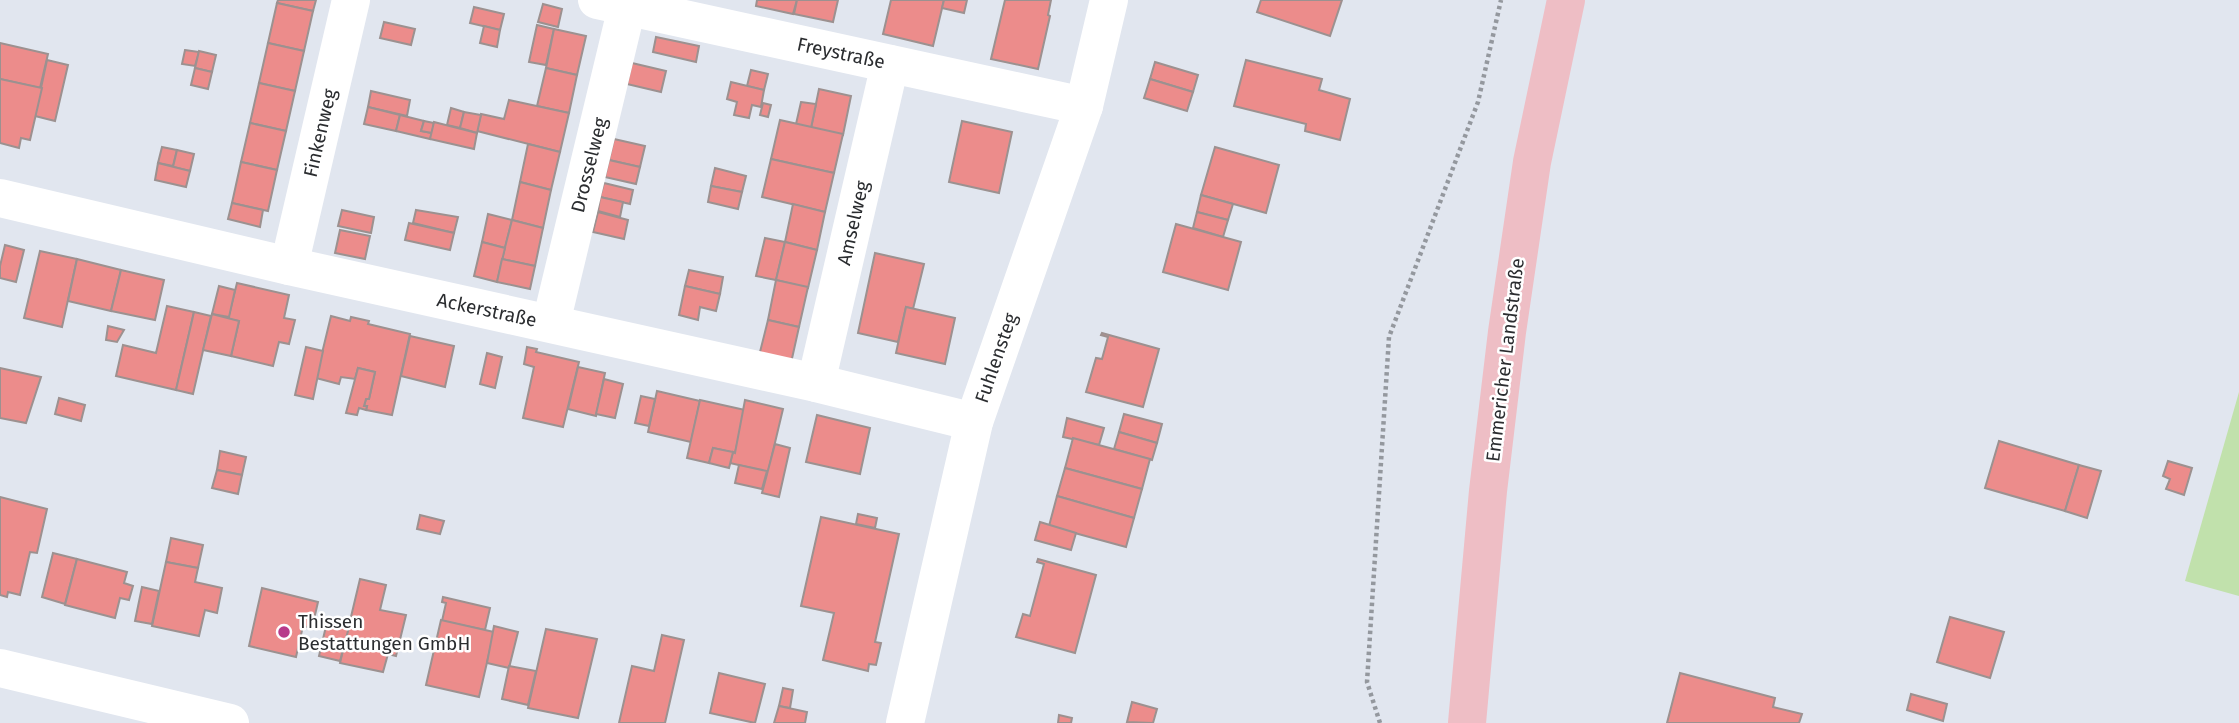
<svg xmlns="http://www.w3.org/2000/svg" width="2239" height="723" font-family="'Fira Sans',sans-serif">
<rect width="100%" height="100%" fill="#e1e6ef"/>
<polygon fill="#c1e1ac" points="2239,392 2239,596 2185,581"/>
<g fill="#ec8c8b" stroke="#9c9190" stroke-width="2">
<polygon points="278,0 316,0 313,11 277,3"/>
<polygon points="757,0 797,0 793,14 756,6"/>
<polygon points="797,0 838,0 833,22 794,14"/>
<polygon points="891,0 944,0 933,46 883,34"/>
<polygon points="944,0 967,0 964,13 942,8"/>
<polygon points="1005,0 1051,0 1048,15 1050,16 1038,69 991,59"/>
<polygon points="1261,0 1342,0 1330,36 1257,12"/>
<polygon points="277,3 313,11 304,51 268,43"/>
<polygon points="543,4 562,9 558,27 538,22"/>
<polygon points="474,7 504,14 500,30 470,23"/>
<polygon points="384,22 415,29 411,45 380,38"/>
<polygon points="537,25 554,29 546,65 529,62"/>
<polygon points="484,26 500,30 497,47 480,43"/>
<polygon points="554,29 586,36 577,75 546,68"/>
<polygon points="656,37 699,46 696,62 653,52"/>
<polygon points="0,43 48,54 40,88 0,79"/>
<polygon points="268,43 304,51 295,91 259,83"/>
<polygon points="185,50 199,52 195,66 182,64"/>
<polygon points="199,51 216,55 212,72 195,68"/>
<polygon points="47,60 68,65 55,121 35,116"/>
<polygon points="1246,60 1322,79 1319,90 1350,99 1340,140 1305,131 1306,124 1234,106"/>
<polygon points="1155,62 1198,75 1193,92 1150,79"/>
<polygon points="632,63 666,71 661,92 627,84"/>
<polygon points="195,68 212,72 208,89 191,85"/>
<polygon points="546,68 577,75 569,113 537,106"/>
<polygon points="751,70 768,74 764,90 747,86"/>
<polygon points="0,79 42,88 30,140 21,138 19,148 0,143"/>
<polygon points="1150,79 1193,92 1187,111 1144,98"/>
<polygon points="731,82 764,90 761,107 752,105 749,118 734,115 737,102 727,99"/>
<polygon points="259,83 295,91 286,131 250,123"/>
<polygon points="819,89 851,96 843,135 811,128"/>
<polygon points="371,91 410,100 407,116 368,107"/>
<polygon points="509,100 569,113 560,152 477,131 481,114 504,119"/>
<polygon points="801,102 816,104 811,128 796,124"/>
<polygon points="763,103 771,105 768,117 760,115"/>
<polygon points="368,107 400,115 396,131 364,124"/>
<polygon points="451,108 464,112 460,128 447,125"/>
<polygon points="464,112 481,115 477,133 460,128"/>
<polygon points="400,115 424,121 421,131 432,133 430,139 396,131"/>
<polygon points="780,120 843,134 834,173 771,159"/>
<polygon points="424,121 434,123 432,133 421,131"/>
<polygon points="962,121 1012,132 999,193 949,182"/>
<polygon points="434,122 477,133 474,149 430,139"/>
<polygon points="250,123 286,131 277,170 241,162"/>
<polygon points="614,139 645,146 640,167 609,160"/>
<polygon points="528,144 560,152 551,190 520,182"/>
<polygon points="162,147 177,150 173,166 158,163"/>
<polygon points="1215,147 1279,165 1266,213 1201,195"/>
<polygon points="177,150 194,154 190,171 173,167"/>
<polygon points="771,159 834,173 825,212 762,197"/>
<polygon points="609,160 640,167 636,184 605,177"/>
<polygon points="241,162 277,170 268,211 232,203"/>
<polygon points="158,163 190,171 186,187 155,180"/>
<polygon points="715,168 746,176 742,192 711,186"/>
<polygon points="520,182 551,190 543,228 512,220"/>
<polygon points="604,183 633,190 630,204 600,197"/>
<polygon points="711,186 742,192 738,209 708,202"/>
<polygon points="1201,195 1233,204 1228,220 1197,212"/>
<polygon points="600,197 623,202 620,217 598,211"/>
<polygon points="232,203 263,210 260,227 228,219"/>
<polygon points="793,204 825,212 817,250 785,242"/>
<polygon points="342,210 374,217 371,233 338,226"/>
<polygon points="416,210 458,217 454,233 413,223"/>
<polygon points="598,212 628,220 624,239 593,232"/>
<polygon points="1197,212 1228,220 1223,237 1193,228"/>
<polygon points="488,214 512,220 505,248 482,242"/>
<polygon points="512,220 543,228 535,266 502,259"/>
<polygon points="409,223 454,233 450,250 405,240"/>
<polygon points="1176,224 1241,242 1228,290 1163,272"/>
<polygon points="340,230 370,236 365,259 335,253"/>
<polygon points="765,238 785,242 776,280 756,276"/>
<polygon points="482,242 505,248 497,282 474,276"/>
<polygon points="785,242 817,250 808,288 776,280"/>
<polygon points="5,245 24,250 16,282 0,278 0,266"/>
<polygon points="40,251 77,259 62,327 24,318"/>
<polygon points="875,253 924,264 913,309 906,307 898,342 858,333"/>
<polygon points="77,259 121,270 111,311 68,301"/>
<polygon points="502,259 535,266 530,289 497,282"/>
<polygon points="121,270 164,280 155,320 111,311"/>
<polygon points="689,270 723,277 720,294 685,286"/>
<polygon points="776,280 808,287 799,327 768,320"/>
<polygon points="237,283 289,295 284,318 295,320 289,344 279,342 273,366 231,356 239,321 228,319"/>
<polygon points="219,286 235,290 229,317 212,314"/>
<polygon points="685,286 720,294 716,311 700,307 698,320 679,315"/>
<polygon points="167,306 194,312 176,390 116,376 123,345 156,353"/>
<polygon points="906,307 955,318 945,364 896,353"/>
<polygon points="194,312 211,316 193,394 176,390"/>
<polygon points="212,314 239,321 231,356 203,350"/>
<polygon points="331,316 350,321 351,317 369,321 368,324 410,334 392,415 366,410 367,406 364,406 366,399 369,399 375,372 358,368 355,379 341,377 339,384 316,378"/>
<polygon points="768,320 799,327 791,363 759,356"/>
<polygon points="108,326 124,330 117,342 106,340"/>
<polygon points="1102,333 1159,349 1143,407 1086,392 1096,358 1102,359 1108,337 1101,335"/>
<polygon points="410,336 454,346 445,387 401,376"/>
<polygon points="306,347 323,351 313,399 295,395"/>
<polygon points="527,347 537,349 536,352 579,362 563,427 523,418 534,367 524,364"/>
<polygon points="487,353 502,357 495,388 480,384"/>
<polygon points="578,367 605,373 596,416 568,409"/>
<polygon points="0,368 41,377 26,423 0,418"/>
<polygon points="358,368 375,372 369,399 366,399 364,406 367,406 366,410 359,408 357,415 346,413"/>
<polygon points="604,379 623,384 615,418 596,414"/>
<polygon points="657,391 700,401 691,442 648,432"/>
<polygon points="641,396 655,399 649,426 635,423"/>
<polygon points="59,398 85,405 81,421 55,414"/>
<polygon points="700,400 745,410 735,453 713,448 709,463 687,458"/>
<polygon points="745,400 783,409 768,472 730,463 733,452 735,453"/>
<polygon points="1124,414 1162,424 1157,443 1119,432"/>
<polygon points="817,415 870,428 860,474 806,462"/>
<polygon points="1067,418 1104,428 1099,445 1063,437"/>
<polygon points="1119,432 1157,443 1152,460 1114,449"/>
<polygon points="1073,438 1150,459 1142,489 1065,468"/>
<polygon points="1999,441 2079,465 2065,511 1985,488"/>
<polygon points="775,444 790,448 779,497 762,493"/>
<polygon points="713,448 733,452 729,468 709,463"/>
<polygon points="220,451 246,457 242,475 217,470"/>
<polygon points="2168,461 2192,468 2184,495 2166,489 2170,479 2163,476"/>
<polygon points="739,465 767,471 762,489 735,483"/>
<polygon points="2079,465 2101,471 2087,518 2065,511"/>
<polygon points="1065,468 1142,489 1134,518 1057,496"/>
<polygon points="217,470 242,475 238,494 212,488"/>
<polygon points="1057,496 1134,518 1126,547 1049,526"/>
<polygon points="0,497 47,509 37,553 30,552 20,595 8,592 7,597 0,595"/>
<polygon points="858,514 877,518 875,528 856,524"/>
<polygon points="420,515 444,521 440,534 417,529"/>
<polygon points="821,517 899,534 875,642 881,643 876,665 869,664 868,671 823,660 834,613 801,606"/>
<polygon points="1040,522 1076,533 1071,550 1035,540"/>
<polygon points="171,538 203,545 198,568 166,562"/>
<polygon points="53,553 77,559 65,604 42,597"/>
<polygon points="77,559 127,572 124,583 133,586 129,600 120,598 115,618 65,605"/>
<polygon points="1038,559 1096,575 1075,653 1016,637 1023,614 1030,616 1044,564 1037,562"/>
<polygon points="166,562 198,568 195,582 222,588 217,613 205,610 199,636 152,626"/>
<polygon points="360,579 386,585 380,610 406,615 396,656 388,654 383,672 340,663"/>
<polygon points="142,587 159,591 152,624 135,621"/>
<polygon points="262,588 318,602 312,628 303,626 296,657 249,646"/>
<polygon points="443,597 490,608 485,630 442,621 446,603 442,602"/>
<polygon points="1950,617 2004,632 1990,678 1937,662"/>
<polygon points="441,620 494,632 479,697 426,685"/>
<polygon points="327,622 349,627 340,661 319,656"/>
<polygon points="494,626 518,632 509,668 487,663"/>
<polygon points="546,629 597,639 578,718 528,708"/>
<polygon points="662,635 684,640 665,723 619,723 632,666 654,671"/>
<polygon points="509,666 536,671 528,705 502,699"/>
<polygon points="719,673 765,684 755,723 710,713"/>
<polygon points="1680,673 1775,698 1773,707 1802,714 1799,723 1667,723"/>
<polygon points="783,688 793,690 790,708 779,706"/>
<polygon points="1911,694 1947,704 1943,721 1907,710"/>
<polygon points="1132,702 1157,709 1153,723 1127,722"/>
<polygon points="779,706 807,712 805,723 774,723"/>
<polygon points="1059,715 1072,718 1071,723 1058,723"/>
</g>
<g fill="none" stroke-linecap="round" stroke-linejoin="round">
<polyline stroke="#94989e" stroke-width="4.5" stroke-dasharray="3.5 3.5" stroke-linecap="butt" points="1380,723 1367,682 1389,337 1478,102 1501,0"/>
<g stroke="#fff" stroke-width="38">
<polyline points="597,0 1084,106"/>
<polyline points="0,198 289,266 816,383 974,422"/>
<polyline points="289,266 351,0"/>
<polyline points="551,323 627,7"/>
<polyline points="816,383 890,64"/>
<polyline points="0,668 230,723"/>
<polyline points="905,723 974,422 1084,106 1109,0"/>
</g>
<polyline stroke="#eebec5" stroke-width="38" points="1467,723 1488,491 1507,332 1532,162 1566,0"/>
</g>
<circle fill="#b73a8a" stroke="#fff" stroke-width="2.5" cx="284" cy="632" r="7"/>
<g text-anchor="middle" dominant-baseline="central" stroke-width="5" stroke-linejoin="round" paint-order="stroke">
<g font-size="19" fill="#2b2d30" stroke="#fff">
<text transform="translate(841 53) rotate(12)">Freystraße</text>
<text transform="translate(320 133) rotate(-77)">Finkenweg</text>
<text transform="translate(589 165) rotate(-76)">Drosselweg</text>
<text transform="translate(853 223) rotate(-77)">Amselweg</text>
<text transform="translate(487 310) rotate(12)">Ackerstraße</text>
<text transform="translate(996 358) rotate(-71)">Fuhlensteg</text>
<text transform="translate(1505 360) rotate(-83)">Emmericher Landstraße</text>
</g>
<g font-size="19" fill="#2b2d30" stroke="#fff" text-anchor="start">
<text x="298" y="621">Thissen<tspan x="298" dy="22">Bestattungen GmbH</tspan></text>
</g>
</g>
</svg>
